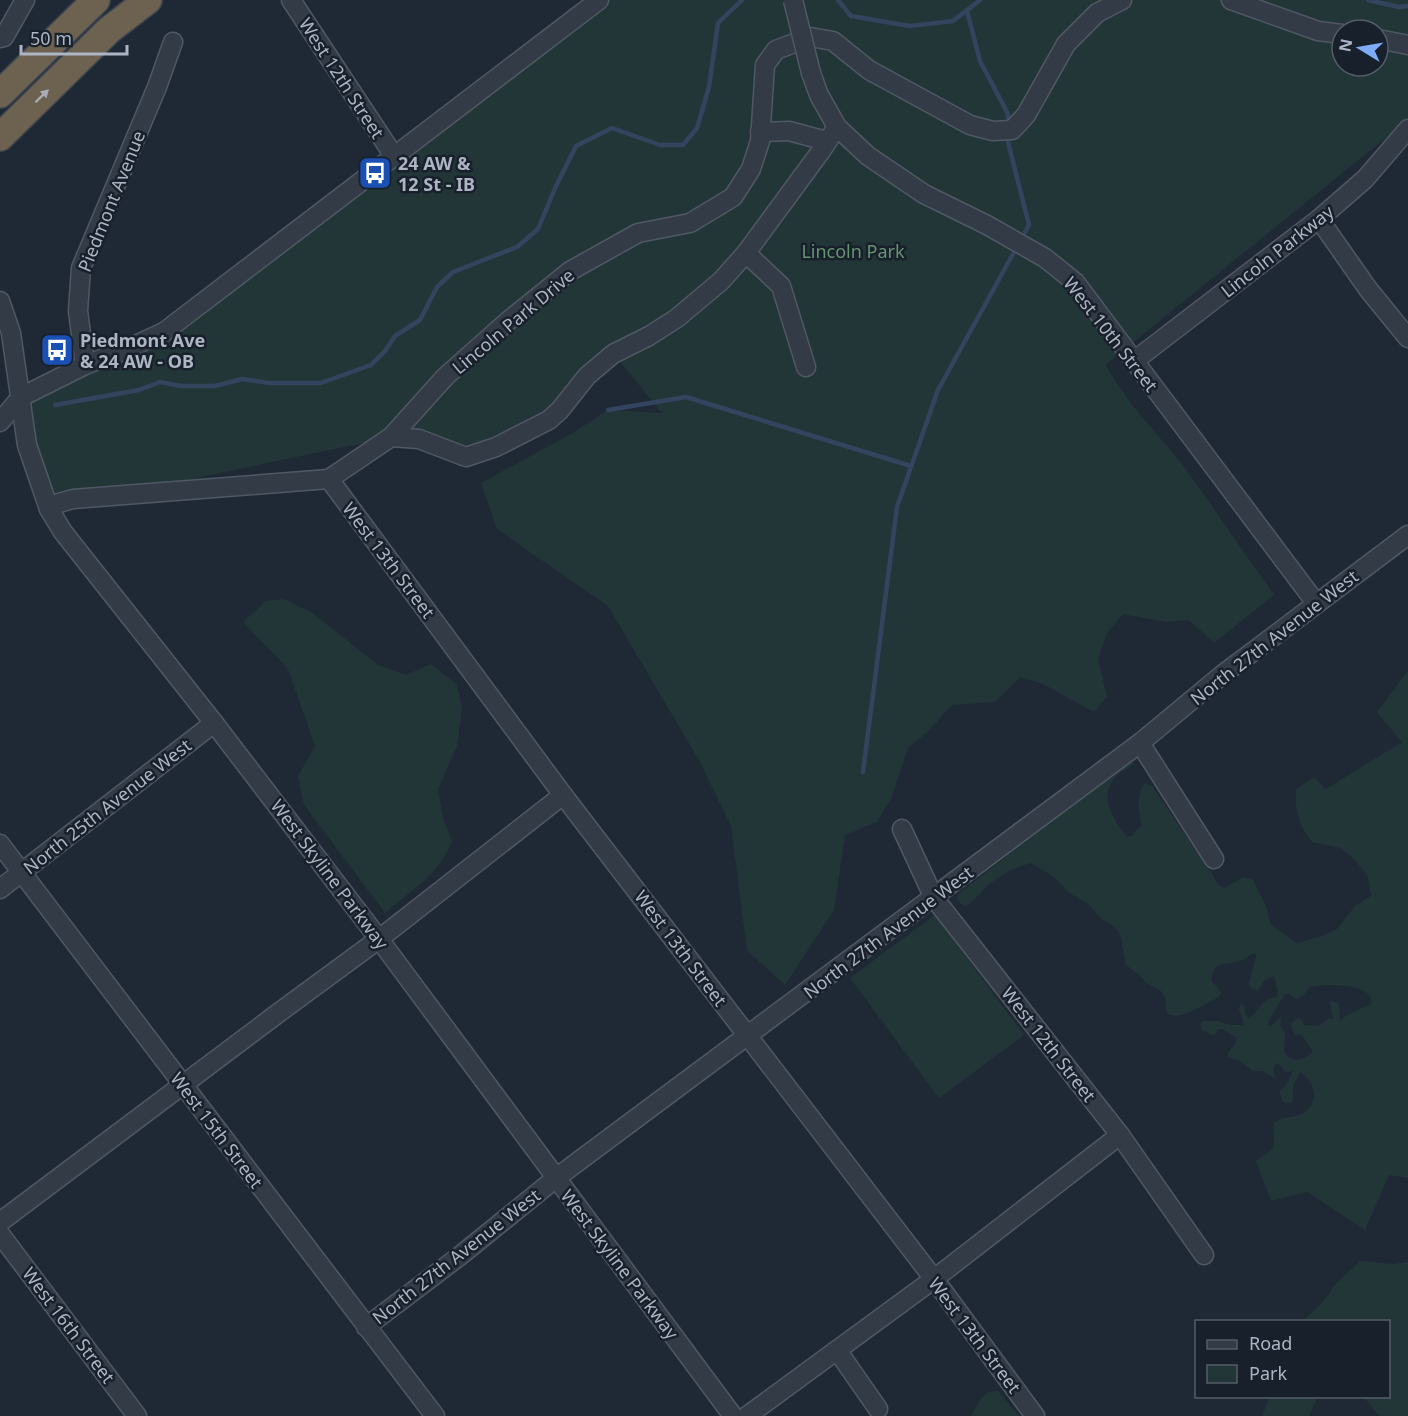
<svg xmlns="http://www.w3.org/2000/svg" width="1408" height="1416" font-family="'Noto Sans',sans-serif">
<rect width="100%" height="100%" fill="#1f2936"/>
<g fill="#223638" fill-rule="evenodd">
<path d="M599 0H1408V120L1105 365 1132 405 1183 465 1274 595 1214 643 1189 620 1166 622 1123 614 1107 633 1098 659 1107 697 1094 712 1043 684 1020 677 995 702 952 705 927 732 908 748 891 799 877 822 845 835 834 910 785 985 747 950 731 826 700 762 608 606 497 529 481 483 571 434 608 410 662 413 614 354 560 410 466 457 391 437 49 509 21 397 164 332ZM1342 30H1378V66H1342Z"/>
<path d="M284 599 311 612 378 665 406 675 431 664 457 685 462 708 457 746 438 789 443 818 452 842C437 876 412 890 385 913L304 805 298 776 315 746 288 669 243 622 266 601Z"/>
<path d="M1408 671V1178L1389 1175 1365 1230 1307 1192 1271 1201 1256 1161C1283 1143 1271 1148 1274 1122 1283 1117 1295 1118 1303 1113 1321 1101 1315 1082 1300 1072L1293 1086V1101L1290 1103 1283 1102 1279 1091 1286 1086 1293 1070 1286 1073 1279 1064 1276 1063 1273 1069 1275 1078 1262 1071H1253L1238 1060 1227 1057 1228 1052 1234 1046 1237 1038 1222 1029H1218L1214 1036 1202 1030 1200 1024 1203 1021H1218L1230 1025H1244L1239 1009 1240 1004 1244 1005 1245 1013 1248 1018C1260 1012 1259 1000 1277 997L1278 992 1274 976 1264 981 1258 991 1250 987 1249 983 1256 957 1255 953C1249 954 1247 958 1242 960 1225 967 1215 958 1211 980L1221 992 1219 997C1205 1003 1181 1022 1167 1013L1165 997 1161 991 1146 983 1138 974 1126 965 1120 933 1111 924 1103 920 1088 904 1068 892 1054 877 1031 863C1015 867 997 876 985 888 978 896 974 901 964 907L957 899 958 894 1128 763H1134C1129 769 1121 771 1115 777 1098 798 1114 819 1127 837L1132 836 1137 829 1142 826C1139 813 1135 796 1145 783L1152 786 1219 885 1225 888 1243 877 1253 880 1266 906 1271 925 1297 943 1322 936 1337 929 1355 906 1371 896 1368 877 1356 861 1341 848 1312 842C1298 824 1295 811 1296 789L1314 777 1326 789 1402 742 1377 712ZM1324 985C1337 985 1375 985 1371 1004L1347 1015 1340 1021 1339 1004 1332 1001 1330 1003 1333 1019H1328L1319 1026 1303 1025V1021L1299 1018 1292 1022 1291 1026 1295 1034 1302 1035 1313 1052C1304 1061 1292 1063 1284 1053L1285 1034 1280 1025 1281 1016 1271 1026H1268L1270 1018 1285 994 1289 993 1296 999 1303 996 1309 987Z"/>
<polygon points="935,915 1024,1035 939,1098 850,978"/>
<polygon points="1361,1261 1393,1264 1408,1262 1408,1416 1379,1416 1364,1397 1388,1396 1388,1322 1303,1321 1322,1303 1339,1280"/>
<polygon points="998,1391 1019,1416 971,1416 981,1398 988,1392"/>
<polygon points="1270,1396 1317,1396 1317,1397 1309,1416 1262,1416"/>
</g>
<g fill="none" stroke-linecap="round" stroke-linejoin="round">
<g stroke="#33445e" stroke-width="4.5">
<polyline points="838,0 851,16 910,26 953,21 980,0"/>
<polyline points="1368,0 1399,7 1408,6"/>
<polyline points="967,11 980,61 1008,114 1008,118"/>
<polyline points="1008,142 1029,225 1025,232"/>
<polyline points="55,405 139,390 160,382 180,386 215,386 242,379 270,383 321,383 371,365 385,351 395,336 420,320 437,287 453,272 517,247 538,229 556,186 576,146 612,128 660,145 683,145 697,128 709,87 718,23 742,0"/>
<polyline points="608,410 686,397 911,466"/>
<polyline points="863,772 897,507 938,390 1013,254"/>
</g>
<defs>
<g id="minor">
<polyline points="291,0 394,156"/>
<polyline points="1231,0 1318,31 1342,34"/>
<polyline points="0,38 4,37 25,0"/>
<polyline points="1378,39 1408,45"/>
<polyline points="811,73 819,95 837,127 868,156 924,194 987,225 1045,258 1075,282 1316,603"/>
<polyline points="760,132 789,131 826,141"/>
<polyline points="1319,219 1368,289 1408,338"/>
<polyline points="746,253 781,286 806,367"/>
<polyline points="0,301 11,333 27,445 49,509 63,532 214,723 379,939 733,1416"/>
<polyline points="1134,361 1319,219 1365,179 1408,129"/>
<polyline points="85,365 78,311 81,268 157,87 173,42"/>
<polyline points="0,422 21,397 85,365 118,353 164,332 599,0"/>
<polyline points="391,437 419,439 466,457 496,447 549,420 560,410 587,376 613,354 649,336 677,318 721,281 746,253 821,151 837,127"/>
<polyline points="329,479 563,795 934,1279 1035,1416"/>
<polyline points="49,509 59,503 73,499 329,479 391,437 446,376 508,321 570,271 638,233 690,223 733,197 751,169 760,141 765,65 776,50 810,37 833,41 869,70 970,125 993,131 1012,130 1026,115 1066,44 1097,13 1122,0"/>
<polyline points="1140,743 1214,859"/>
<polyline points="902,829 934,898 1120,1135 1204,1255"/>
<polyline points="0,844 435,1416"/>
<polyline points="0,889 214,723"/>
<polyline points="0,1222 277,1014 379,939 563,795"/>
<polyline points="0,1234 137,1416"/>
<polyline points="366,1327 461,1255 556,1178 1140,743 1222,675 1408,535"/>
<polyline points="837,1350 878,1409"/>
<polyline points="747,1416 934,1279 1120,1135"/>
</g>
<g id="highway">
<polyline points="0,94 96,0"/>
<polyline points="0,137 109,30 148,0"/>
</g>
</defs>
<use href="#minor" stroke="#505865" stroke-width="21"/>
<use href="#highway" stroke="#3d4551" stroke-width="30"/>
<use href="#minor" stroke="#333b47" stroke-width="18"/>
<use href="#highway" stroke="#6d6250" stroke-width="27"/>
<defs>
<polyline id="minor-bridge" points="793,0 811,73"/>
</defs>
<use href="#minor-bridge" stroke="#505865" stroke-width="21" stroke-linecap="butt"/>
<use href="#minor-bridge" stroke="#333b47" stroke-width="18"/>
</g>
<defs><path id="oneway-solid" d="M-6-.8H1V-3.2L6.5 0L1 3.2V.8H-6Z" transform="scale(1.5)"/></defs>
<use fill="#a7adb8" href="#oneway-solid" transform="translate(42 96) rotate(-44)"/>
<defs>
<symbol id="bus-square" viewBox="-11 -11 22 22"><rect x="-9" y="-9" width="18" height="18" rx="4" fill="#1a4fb4" stroke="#18202b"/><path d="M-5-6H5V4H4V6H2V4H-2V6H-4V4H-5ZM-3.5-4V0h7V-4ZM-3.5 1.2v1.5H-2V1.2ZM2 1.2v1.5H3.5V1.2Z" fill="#fff"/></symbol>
</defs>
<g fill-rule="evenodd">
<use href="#bus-square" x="356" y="154" width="38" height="38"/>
<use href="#bus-square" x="38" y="331" width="38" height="38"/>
</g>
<g text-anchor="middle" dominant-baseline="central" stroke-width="5" stroke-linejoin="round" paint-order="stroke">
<g font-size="18" fill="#adb5c4" stroke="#18202b">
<text transform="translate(342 78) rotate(57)">West 12th Street</text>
<text transform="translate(111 201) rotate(-68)">Piedmont Avenue</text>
<text transform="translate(1277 251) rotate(-38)">Lincoln Parkway</text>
<text transform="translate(513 321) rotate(-40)">Lincoln Park Drive</text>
<text transform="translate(1111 334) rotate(52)">West 10th Street</text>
<text transform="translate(389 560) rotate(53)">West 13th Street</text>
<text transform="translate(1274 637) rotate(-38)">North 27th Avenue West</text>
<text transform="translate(107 806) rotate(-38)">North 25th Avenue West</text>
<text transform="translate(330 874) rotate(53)">West Skyline Parkway</text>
<text transform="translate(888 932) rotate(-37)">North 27th Avenue West</text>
<text transform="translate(681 948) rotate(53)">West 13th Street</text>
<text transform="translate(1049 1044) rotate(52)">West 12th Street</text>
<text transform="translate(217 1130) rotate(53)">West 15th Street</text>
<text transform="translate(456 1256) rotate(-38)">North 27th Avenue West</text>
<text transform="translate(620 1264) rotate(53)">West Skyline Parkway</text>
<text transform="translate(69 1325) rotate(53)">West 16th Street</text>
<text transform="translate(975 1335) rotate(53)">West 13th Street</text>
</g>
<g font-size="18" font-weight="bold" fill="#adb5c4" stroke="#18202b" text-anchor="start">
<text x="398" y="163">24 AW &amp;<tspan x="398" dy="21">12 St - IB</tspan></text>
<text x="80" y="340">Piedmont Ave<tspan x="80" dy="21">&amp; 24 AW - OB</tspan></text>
</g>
<g font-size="18" fill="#659470" stroke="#18202b">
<text x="853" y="251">Lincoln Park</text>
</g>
</g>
<rect x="1195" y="1320" width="195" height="78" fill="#18202b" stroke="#545c68" stroke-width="1.5"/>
<rect x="1207" y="1340" width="30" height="9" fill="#333b47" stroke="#545c68" stroke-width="1.5"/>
<text x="1249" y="1350" font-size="18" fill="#adb5c4">Road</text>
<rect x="1207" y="1365" width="30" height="18" fill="#223638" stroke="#545c68" stroke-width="1.5"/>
<text x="1249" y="1380" font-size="18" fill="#adb5c4">Park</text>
<g transform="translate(1360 48) rotate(281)"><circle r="28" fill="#18202b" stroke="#545c68" stroke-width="1.5"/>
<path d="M0-4.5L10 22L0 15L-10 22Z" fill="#7eabf8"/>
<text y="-9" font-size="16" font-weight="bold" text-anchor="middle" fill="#adb5c4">N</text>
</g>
<path d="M21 45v9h106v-9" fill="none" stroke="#adb5c4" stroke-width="3"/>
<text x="30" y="45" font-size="18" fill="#adb5c4" stroke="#18202b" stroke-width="4.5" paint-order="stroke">50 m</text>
</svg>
